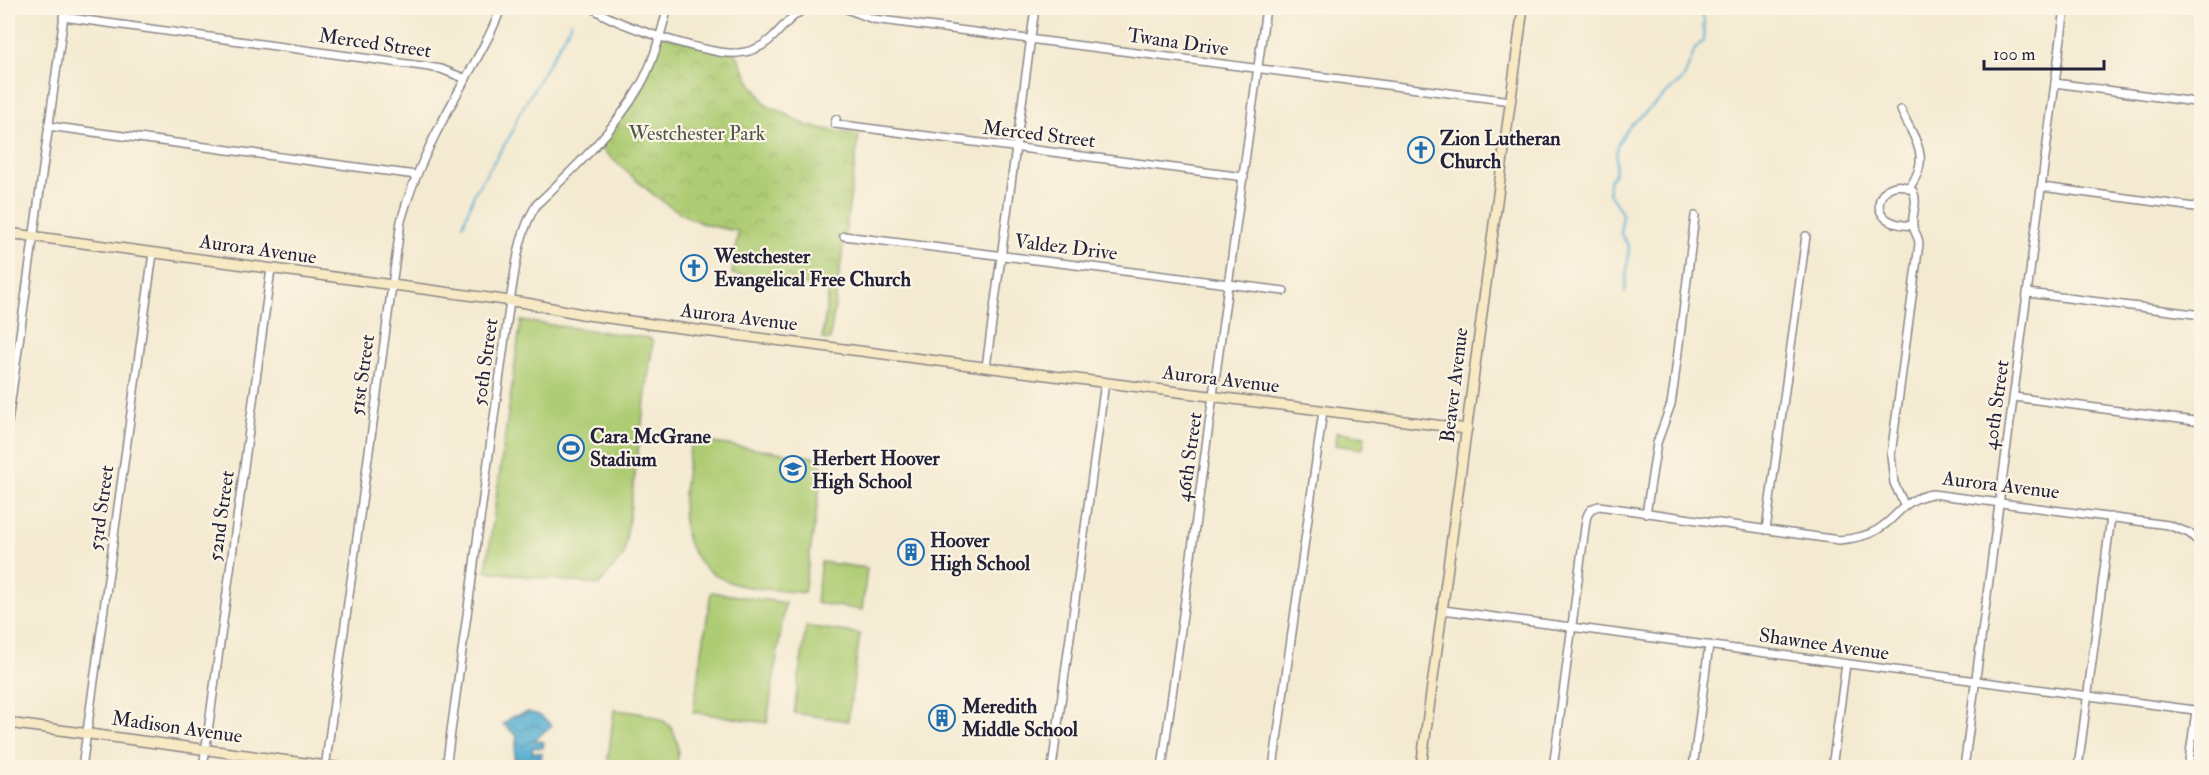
<svg xmlns="http://www.w3.org/2000/svg" width="2209" height="775" font-family="'IM FELL Double Pica',serif">
<defs>
<pattern id="park-crowns" width="20" height="18" patternUnits="userSpaceOnUse" patternTransform="scale(1.5)"><rect width="20" height="18" fill="#aecc73"/><path d="M2 6a3 3 0 1 1 6 0M12 15a3 3 0 1 1 6 0" fill="none" stroke="#95af64"/></pattern>
<pattern id="water-waves" width="16" height="10" patternUnits="userSpaceOnUse" patternTransform="scale(1.5)"><rect width="16" height="10" fill="#55aed2"/><path d="M0 5q4-4 8 0t8 0" fill="none" stroke="#468dac"/></pattern>
</defs>
<rect width="100%" height="100%" fill="#fcf5e5"/>
<filter id="ink" filterUnits="userSpaceOnUse"><feTurbulence type="fractalNoise" baseFrequency=".0167" numOctaves="2"/><feDisplacementMap in="SourceGraphic" scale="12" xChannelSelector="R" yChannelSelector="G"/><feConvolveMatrix kernelMatrix="1 2 1 2 8 2 1 2 1" color-interpolation-filters="sRGB"/></filter>
<filter id="wash" filterUnits="userSpaceOnUse"><feTurbulence type="fractalNoise" baseFrequency=".008" numOctaves="4" result="noise"/><feDisplacementMap in="SourceGraphic" scale="24" xChannelSelector="R" yChannelSelector="G"/><feGaussianBlur stdDeviation="1.35" result="paint"/><feColorMatrix in="noise" values="0 0 0 0 0 0 0 0 0 0 0 0 0 0 0 0 0 1.4 0 .05"/><feComposite in="paint" operator="in"/></filter>
<g filter="url(#wash)">
<rect width="100%" height="100%" fill="#f4ead1"/>
<path fill="url(#park-crowns)" stroke="#687757" stroke-width="1.5" d="M660 35 736 53 749 80 767 106 780 111 808 126 859 135 830 340 822 339 829 288 732 274 738 231C725 229 713 227 701 223 663 209 626 170 596 144L641 85Z"/>
<g fill="#aecc73" stroke="#687757" stroke-width="1.5">
<polygon points="521,321 649,338 653,342 624,555 599,585 486,571"/>
<polygon points="1336,432 1365,436 1363,449 1335,445"/>
<path d="M691 440 814 457 823 468 804 593C782 590 756 590 735 584 665 562 684 494 691 440Z"/>
<polygon points="821,562 867,568 862,610 816,603"/>
<polygon points="711,592 785,603 767,723 693,712"/>
<polygon points="806,626 860,634 848,721 794,713"/>
<path d="M614 710C656 715 684 716 677 767H607Z"/>
</g>
<polygon fill="url(#water-waves)" stroke="#3c6886" stroke-width="1.5" points="528,712 539,715 552,725 534,740 544,742 543,748 533,747 532,752 542,753 541,762 514,758 517,736 503,724 512,717"/>
<g fill="none" stroke-linecap="round" stroke-linejoin="round">
<g stroke="#55aed2" stroke-width="2">
<polyline points="463,225 475,192 513,131 518,116 569,28 571,21"/>
<polyline points="1625,292 1629,247 1621,234 1622,213 1609,193 1609,181 1615,174 1617,145 1629,127 1684,78 1695,49 1703,41 1704,18 1697,8"/>
</g>
</g>
</g>
<g filter="url(#ink)">
<g fill="none" stroke-linecap="round" stroke-linejoin="round">
<defs>
<g id="street">
<path d="M593 8C614 25 690 47 719 52 731 54 743 54 755 49 777 41 785 16 808 8"/>
<polyline points="844,8 873,19 1511,101"/>
<polyline points="63,17 422,66 441,69 466,79"/>
<polyline points="2055,83 2202,103"/>
<path d="M1901 110C1915 141 1932 157 1909 188"/>
<polyline points="836,119 835,124 1244,177"/>
<polyline points="48,126 416,175"/>
<polyline points="2042,187 2202,208"/>
<polyline points="844,236 1284,291"/>
<polyline points="2028,293 2202,315"/>
<polyline points="986,367 1035,8"/>
<polyline points="2014,397 2202,422"/>
<polyline points="8,422 65,8"/>
<path d="M1904 504 1894 483 1891 455 1919 244C1919 237 1914 232 1913 226 1911 213 1919 204 1913 191 1888 172 1865 208 1890 221 1896 225 1906 225 1913 226"/>
<polyline points="1646,514 1657,443 1671,404 1674,384 1695,216"/>
<polyline points="1766,530 1806,236"/>
<polyline points="1443,610 2202,711"/>
<polyline points="82,768 153,253"/>
<polyline points="203,768 271,269"/>
<path d="M325 768 401 221C415 170 440 124 466 78 479 55 492 33 501 8"/>
<path d="M446 768 510 301C516 268 518 233 537 204 574 169 615 130 640 86 654 62 660 34 668 8"/>
<polyline points="1052,768 1105,382"/>
<polyline points="1162,768 1266,8"/>
<polyline points="1273,768 1323,411"/>
<path d="M1553 768 1586 520C1588 511 1591 508 1599 506L1839 540C1852 539 1865 537 1877 530 1899 517 1902 499 1932 494L2168 525 2189 533 2202 545"/>
<polyline points="1693,768 1709,645"/>
<polyline points="1832,768 1846,664"/>
<polyline points="1964,768 2065,8"/>
<polyline points="2078,768 2111,517"/>
<polyline points="2188,768 2196,711"/>
</g>
<g id="secondary">
<polyline points="8,233 526,303 587,315 665,326 1467,429"/>
<polyline points="8,723 342,768"/>
<polyline points="1421,768 1523,8"/>
</g>
</defs>
<use href="#street" stroke="#8b8686" stroke-width="10"/>
<use href="#secondary" stroke="#8b8686" stroke-width="12"/>
<use href="#street" stroke="#fff" stroke-width="7"/>
<use href="#secondary" stroke="#f6e9c3" stroke-width="9"/>
</g>
</g>
<defs>
<symbol id="church-ring" viewBox="-11 -11 22 22"><circle r="9.5" fill="#fcf5e5" stroke="#1f6fb2" stroke-width="1.5"/><path d="M-1.2-6h2.4v3.5h3.3v2.4h-3.3V6h-2.4V-.1h-3.3v-2.4h3.3Z" fill="#1f6fb2"/></symbol>
<symbol id="stadium-ring" viewBox="-11 -11 22 22"><circle r="9.5" fill="#fcf5e5" stroke="#1f6fb2" stroke-width="1.5"/><path d="M0-5a6.5 5 0 1 0 0 10a6.5 5 0 1 0 0-10ZM-3.5-1.8h7v3.6h-7Z" fill="#1f6fb2"/></symbol>
<symbol id="school-ring" viewBox="-11 -11 22 22"><circle r="9.5" fill="#fcf5e5" stroke="#1f6fb2" stroke-width="1.5"/><path d="M0-5L7-2L0 1L-7-2ZM-4 1L0 2.5L4 1V4Q0 6-4 4Z" fill="#1f6fb2"/></symbol>
<symbol id="building-ring" viewBox="-11 -11 22 22"><circle r="9.5" fill="#fcf5e5" stroke="#1f6fb2" stroke-width="1.5"/><path d="M-4-6H4V6H1V3H-1V6H-4ZM-2.5-4.3h1.7v1.8h-1.7ZM.8-4.3h1.7v1.8H.8ZM-2.5-1h1.7V.8h-1.7ZM.8-1h1.7V.8H.8Z" fill="#1f6fb2"/></symbol>
</defs>
<g fill-rule="evenodd">
<use href="#church-ring" x="1406" y="135" width="30" height="30"/>
<use href="#church-ring" x="679" y="253" width="30" height="30"/>
<use href="#stadium-ring" x="556" y="433" width="30" height="30"/>
<use href="#school-ring" x="778" y="454" width="30" height="30"/>
<use href="#building-ring" x="896" y="537" width="30" height="30"/>
<use href="#building-ring" x="927" y="703" width="30" height="30"/>
</g>
<g text-anchor="middle" dominant-baseline="central" stroke-width="4.5" stroke-linejoin="round" paint-order="stroke">
<g font-size="20" fill="#22223b" stroke="#fcf5e5">
<text transform="translate(1178 42) rotate(8)">Twana Drive</text>
<text transform="translate(375 43) rotate(8)">Merced Street</text>
<text transform="translate(1039 134) rotate(7)">Merced Street</text>
<text transform="translate(1066 247) rotate(7)">Valdez Drive</text>
<text transform="translate(258 249) rotate(8)">Aurora Avenue</text>
<text transform="translate(739 317) rotate(7)">Aurora Avenue</text>
<text transform="translate(485 362) rotate(-82)">50th Street</text>
<text transform="translate(362 375) rotate(-82)">51st Street</text>
<text transform="translate(1221 379) rotate(7)">Aurora Avenue</text>
<text transform="translate(1454 385) rotate(-83)">Beaver Avenue</text>
<text transform="translate(1996 405) rotate(-82)">40th Street</text>
<text transform="translate(1189 457) rotate(-82)">46th Street</text>
<text transform="translate(2001 485) rotate(7)">Aurora Avenue</text>
<text transform="translate(101 508) rotate(-82)">53rd Street</text>
<text transform="translate(221 516) rotate(-82)">52nd Street</text>
<text transform="translate(1824 644) rotate(8)">Shawnee Avenue</text>
<text transform="translate(177 727) rotate(8)">Madison Avenue</text>
</g>
<g font-size="20" fill="#4c554c" stroke="#fcf5e5">
<text x="697" y="133">Westchester Park</text>
</g>
<g font-size="20" font-weight="bold" fill="#22223b" stroke="#fcf5e5" text-anchor="start">
<text x="1440" y="138">Zion Lutheran<tspan x="1440" dy="23">Church</tspan></text>
<text x="714" y="256">Westchester<tspan x="714" dy="23">Evangelical Free Church</tspan></text>
<text x="590" y="436">Cara McGrane<tspan x="590" dy="23">Stadium</tspan></text>
<text x="812" y="458">Herbert Hoover<tspan x="812" dy="23">High School</tspan></text>
<text x="930" y="540">Hoover<tspan x="930" dy="23">High School</tspan></text>
<text x="962" y="706">Meredith<tspan x="962" dy="23">Middle School</tspan></text>
</g>
</g>
<rect width="2209" height="775" fill="none" stroke="#fcf5e5" stroke-width="30"/>
<path d="M1984 60v9h120v-9" fill="none" stroke="#22223b" stroke-width="3"/>
<text x="1993" y="60" font-size="18" fill="#22223b" stroke="#fcf5e5" stroke-width="4.5" paint-order="stroke">100 m</text>
</svg>
